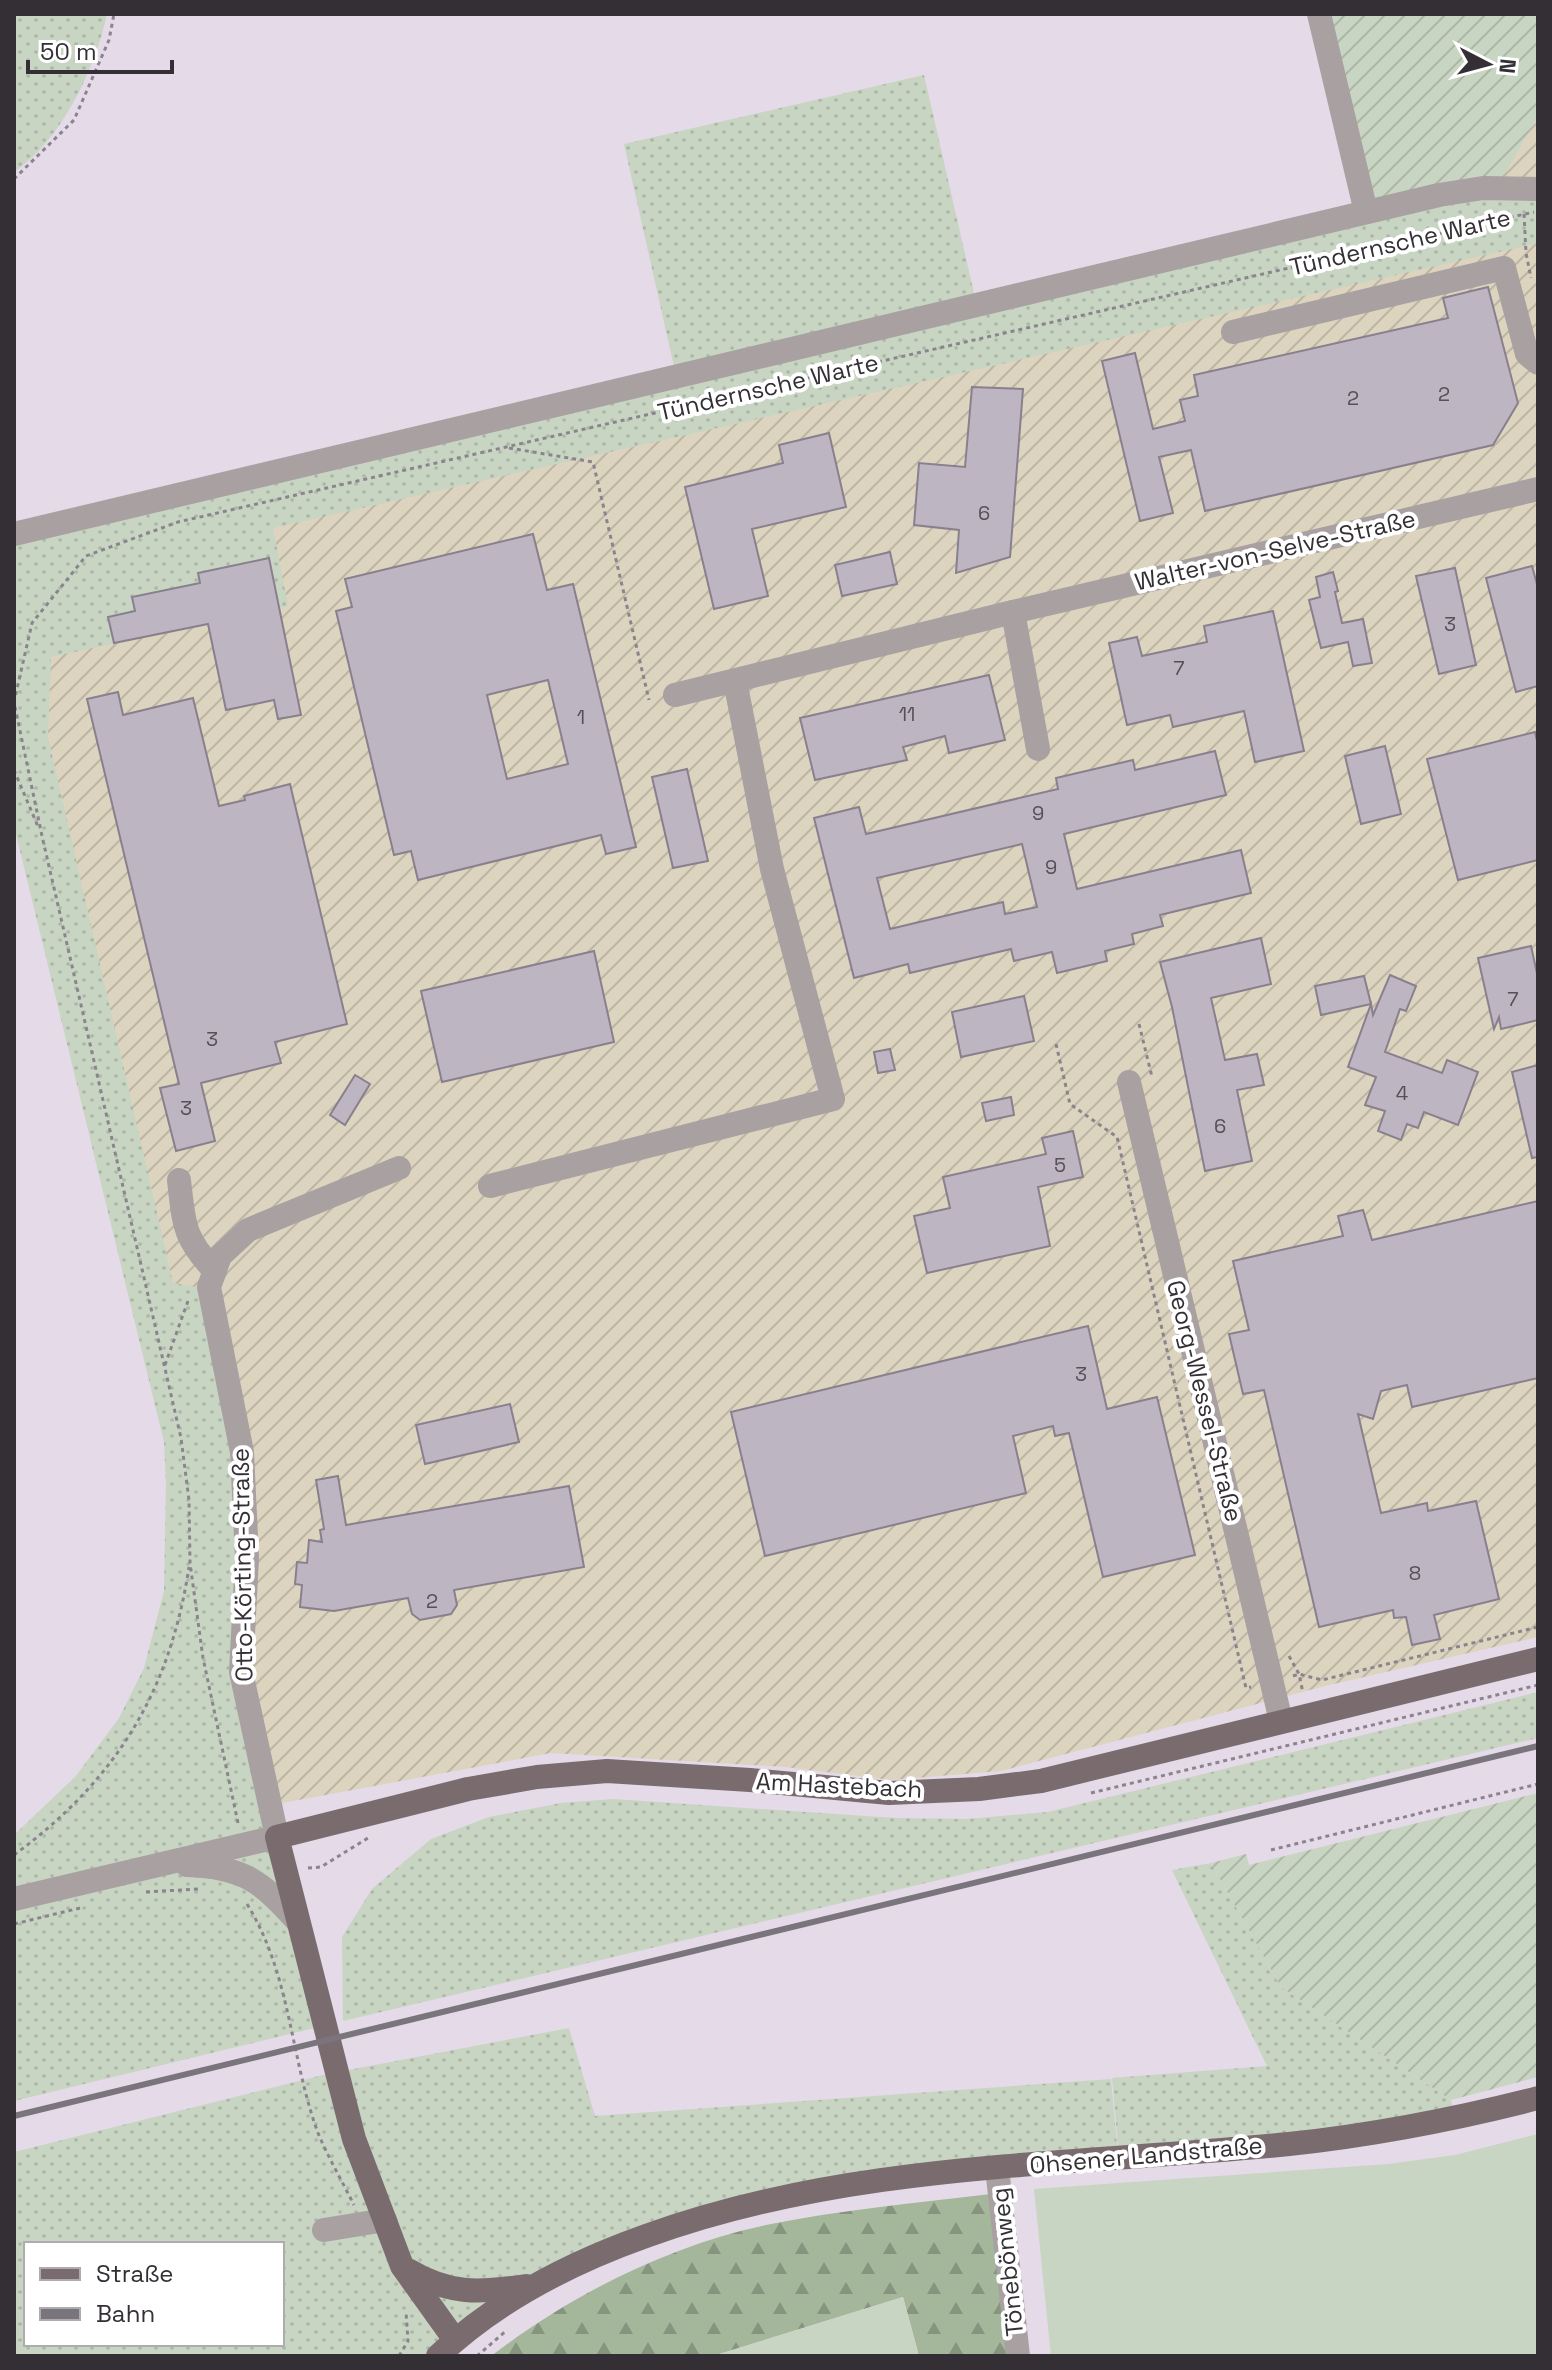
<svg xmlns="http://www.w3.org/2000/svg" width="1552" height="2370" font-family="'Space Grotesk',sans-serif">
<defs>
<pattern id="industrial-furrows" width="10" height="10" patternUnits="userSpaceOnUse" patternTransform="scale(2)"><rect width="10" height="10" fill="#dcd4bf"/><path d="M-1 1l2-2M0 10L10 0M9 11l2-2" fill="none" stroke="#bdb6a5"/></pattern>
<pattern id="grass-dots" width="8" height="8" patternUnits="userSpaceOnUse" patternTransform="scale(2)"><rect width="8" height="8" fill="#c8d5c2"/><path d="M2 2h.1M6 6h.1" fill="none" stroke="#acb7a7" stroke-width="1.8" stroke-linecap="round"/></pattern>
<pattern id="forest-firs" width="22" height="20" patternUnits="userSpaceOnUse" patternTransform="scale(2)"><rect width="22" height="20" fill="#a4b79a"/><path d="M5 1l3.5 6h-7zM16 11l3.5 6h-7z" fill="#86957e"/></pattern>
<pattern id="garden-furrows" width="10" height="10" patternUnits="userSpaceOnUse" patternTransform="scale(2)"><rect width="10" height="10" fill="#c8d5c2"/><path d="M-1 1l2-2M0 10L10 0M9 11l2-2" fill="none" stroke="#acb7a7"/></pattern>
</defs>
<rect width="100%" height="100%" fill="#e4dae8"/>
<polygon fill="url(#industrial-furrows)" points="1538,116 1538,1637 1325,1686 1001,1771 891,1780 785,1767 551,1753 245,1810 14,555 1496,188"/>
<g fill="url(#grass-dots)" fill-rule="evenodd">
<path d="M14 14H107C95 69 62 139 14 172Z"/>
<polygon points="924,75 976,302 675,371 624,144"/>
<polygon points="1538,191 1538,243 273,528 288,606 51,657 48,737 173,1283 208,1289 241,1453 240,1672 275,1838 323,2026 14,2101 14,1835 76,1776 119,1718 144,1668 164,1591 166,1485 164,1442 14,826 14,536 1366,213"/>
<polygon points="1538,1692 1538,1738 343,2021 342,1937 372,1889 431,1839 489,1817 561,1803 613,1799 895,1818 967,1819 1048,1812"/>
<polygon points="1211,1863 1281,1987 1451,2100 1455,2119 1119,2158 1112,2078 1267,2066 1172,1870"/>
<polygon points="569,2028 595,2116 1111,2079 1118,2156 997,2166 674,2224 455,2338 404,2266 338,2072"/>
<path d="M335 2072 401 2267 453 2340 436 2356H14V2152ZM26 2244H282V2344H26Z"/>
</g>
<path fill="url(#forest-firs)" d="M991 2194 1009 2356H919L903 2297 713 2356H491C571 2295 667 2246 766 2225 840 2210 916 2203 991 2194Z"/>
<g fill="url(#garden-furrows)">
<polygon points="1319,14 1538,14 1538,116 1497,188 1366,212"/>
<polygon points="1538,1793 1538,2077 1451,2100 1281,1987 1211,1863 1246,1854 1249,1865"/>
</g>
<g fill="#c8d5c2">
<polygon points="1538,2134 1538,2356 1051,2356 1034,2189 1388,2164 1455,2155"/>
<polygon points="903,2297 919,2356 713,2356"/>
</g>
<g fill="#beb5c3" stroke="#89808d" stroke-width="2" fill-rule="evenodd">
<polygon points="1488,287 1518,403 1493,445 1205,511 1191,450 1159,457 1173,513 1140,521 1102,361 1135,353 1153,429 1185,421 1180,400 1198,396 1194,375 1448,318 1443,298"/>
<polygon points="972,387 1023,389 1010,557 956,573 959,530 914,525 919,463 965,467"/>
<polygon points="829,433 846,507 752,529 768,596 714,609 685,487 783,463 779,445"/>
<path d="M533 534 547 590 573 584 636 847 606 854 601 835 418 880 411 851 394 855 336 611 352 607 345 579ZM548 680 568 764 507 779 487 695Z"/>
<polygon points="890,552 897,584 842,596 835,565"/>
<polygon points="269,558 301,715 278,719 274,700 226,710 208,624 114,643 108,617 135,611 132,597 200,583 198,573"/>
<polygon points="1532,566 1538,588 1538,686 1516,692 1486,578"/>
<polygon points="1455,568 1476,665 1439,674 1416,576"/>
<polygon points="1333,572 1338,591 1335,592 1342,623 1363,619 1372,663 1353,666 1348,642 1321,648 1309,600 1320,597 1316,577"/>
<polygon points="1273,611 1304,751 1255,762 1244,711 1173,727 1170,715 1127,725 1109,643 1137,637 1142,656 1207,642 1204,626"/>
<polygon points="989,675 1005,740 949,753 945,736 903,747 907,760 815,780 800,718"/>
<polygon points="118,692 123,715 193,698 219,806 245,800 244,796 290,784 347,1024 275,1042 281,1063 201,1083 215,1141 176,1151 160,1088 179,1084 87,699"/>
<polygon points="1535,732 1538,745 1538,860 1458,880 1427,759"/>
<polygon points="1385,746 1401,814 1361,824 1345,756"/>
<path d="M1215 751 1226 795 1064 834 1077 889 1241 850 1251 893 1160 915 1163 926 1132 934 1134 944 1105 951 1107 961 1057 973 1052 952 1014 961 1011 949 910 973 908 964 854 978 814 818 859 807 866 834 1058 789 1056 778 1133 760 1135 770ZM1022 844 1037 907 1005 914 1003 902 890 929 877 878Z"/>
<polygon points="687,769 708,861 673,868 652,777"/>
<polygon points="1261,938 1271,984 1211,998 1225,1060 1257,1054 1264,1085 1237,1090 1252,1161 1205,1171 1172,1007 1160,962"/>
<polygon points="1531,946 1538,978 1538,1020 1501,1029 1499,1017 1494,1029 1478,958"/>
<polygon points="594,951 614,1042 442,1082 421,991"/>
<polygon points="1390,975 1416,986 1406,1011 1400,1009 1385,1052 1442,1073 1447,1060 1478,1072 1458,1125 1424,1112 1418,1128 1407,1124 1401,1140 1378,1131 1385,1111 1365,1105 1376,1077 1348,1067 1371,1004 1373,1015"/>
<polygon points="1364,976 1371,1004 1321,1015 1315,986"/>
<polygon points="1024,996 1034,1041 961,1057 952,1012"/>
<polygon points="890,1049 895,1070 878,1073 874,1052"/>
<polygon points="1538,1065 1538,1157 1532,1158 1512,1072"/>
<polygon points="355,1075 370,1084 345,1125 330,1115"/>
<polygon points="1011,1097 1014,1115 986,1121 982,1103"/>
<polygon points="1073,1131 1083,1177 1038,1187 1050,1246 927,1273 914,1216 950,1208 943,1177 1046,1154 1042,1138"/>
<polygon points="1538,1201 1538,1378 1412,1407 1407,1385 1381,1391 1373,1419 1358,1414 1381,1513 1427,1503 1428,1511 1476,1501 1499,1599 1434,1615 1440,1639 1412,1645 1406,1617 1394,1618 1393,1610 1319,1627 1264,1390 1243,1394 1229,1334 1249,1330 1233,1261 1343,1236 1338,1216 1363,1210 1372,1240"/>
<polygon points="1088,1326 1107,1409 1157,1397 1195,1555 1103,1577 1069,1433 1055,1436 1053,1426 1013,1436 1026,1493 765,1556 731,1412"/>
<polygon points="510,1404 519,1442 425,1464 416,1425"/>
<polygon points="338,1476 346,1525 569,1486 584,1567 454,1590 457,1605 451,1614 420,1620 412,1614 408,1598 334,1611 300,1607 302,1585 295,1584 297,1562 307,1563 309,1540 322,1542 320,1530 324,1529 316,1480"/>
</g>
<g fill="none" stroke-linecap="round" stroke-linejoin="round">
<g stroke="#8b848e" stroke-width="3" stroke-dasharray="4 4" stroke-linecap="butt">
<polyline points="14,179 74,120 109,40 114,14"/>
<polyline points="1524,214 1526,253 1531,278"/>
<polyline points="509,448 593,462 649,700"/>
<polyline points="14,770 39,829"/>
<polyline points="1139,1024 1152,1077"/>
<polyline points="1056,1044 1070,1104 1117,1137 1246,1688 1251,1687"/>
<polyline points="165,1365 188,1301"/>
<polyline points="1289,1656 1299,1674 1303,1693"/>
<polyline points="1293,1676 1299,1674 1322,1680 1538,1627"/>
<polyline points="1091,1793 1538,1685"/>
<polyline points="238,1823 203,1658 190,1563 189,1500 181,1438 42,836 14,702 32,623 86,556 178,522 1534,212"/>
<polyline points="1271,1850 1538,1784"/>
<path d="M14 1855C116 1780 170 1692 189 1567"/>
<polyline points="308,1868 321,1867 368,1838"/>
<polyline points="146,1892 198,1889"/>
<path d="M247 1904C291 1975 290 2057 318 2133 328 2157 342 2181 354 2205"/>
<polyline points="14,1924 80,1908"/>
<polyline points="399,2356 408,2341 406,2312"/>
<polyline points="477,2356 507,2330"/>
</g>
<g stroke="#a8a0a1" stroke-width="24">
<polyline points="1319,14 1366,212"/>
<polyline points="1233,332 1504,268 1527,354 1538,363"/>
<polyline points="14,534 1439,195 1483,188 1538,189"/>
<polyline points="1013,612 1038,749"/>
<polyline points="675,695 1013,612 1538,489"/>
<polyline points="1129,1082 1281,1721"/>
<path d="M179 1180C184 1224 183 1238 215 1271"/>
<polyline points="490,1186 833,1099 772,869 735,681"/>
<path d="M187 1865C244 1867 261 1881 298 1922"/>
<polyline points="14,1899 277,1837 241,1672 247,1558 242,1452 209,1287 220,1256 248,1230 399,1168"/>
<polyline points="997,2168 1018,2356"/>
<polyline points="324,2230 385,2220"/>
</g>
<g stroke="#7a6c6e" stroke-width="24">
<path d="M408 2270C450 2295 480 2293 526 2286"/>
<polyline points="455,2340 402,2266 354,2139 277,1837 468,1789 537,1777 607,1771 750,1780 889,1793 979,1789 1041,1781 1538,1659"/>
<path d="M438 2356C497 2300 570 2263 646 2236 852 2161 1073 2166 1289 2144 1373 2135 1456 2119 1538 2098"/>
</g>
<polyline stroke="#7a747d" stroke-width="6" points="14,2116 1538,1746"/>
</g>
<g text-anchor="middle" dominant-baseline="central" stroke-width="8" stroke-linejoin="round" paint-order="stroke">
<g font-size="20" fill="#565058">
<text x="1444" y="394">2</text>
<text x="1353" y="398">2</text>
<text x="984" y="513">6</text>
<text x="1450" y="624">3</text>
<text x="1179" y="668">7</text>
<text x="907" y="714">11</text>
<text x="581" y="717">1</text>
<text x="1038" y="813">9</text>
<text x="1051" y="867">9</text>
<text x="1513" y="999">7</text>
<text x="212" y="1039">3</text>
<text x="1402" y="1093">4</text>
<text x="186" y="1108">3</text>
<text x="1220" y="1126">6</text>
<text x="1060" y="1165">5</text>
<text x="1081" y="1374">3</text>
<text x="1415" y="1573">8</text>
<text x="432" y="1601">2</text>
</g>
<g font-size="24" fill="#332f35" stroke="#fff">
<text transform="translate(1400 242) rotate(-13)">Tündernsche Warte</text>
<text transform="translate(768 387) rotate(-13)">Tündernsche Warte</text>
<text transform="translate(1275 550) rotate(-13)">Walter-von-Selve-Straße</text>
<text transform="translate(1205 1401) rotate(76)">Georg-Wessel-Straße</text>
<text transform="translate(242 1565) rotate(-91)">Otto-Körting-Straße</text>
<text transform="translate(839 1785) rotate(3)">Am Hastebach</text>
<text transform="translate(1146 2155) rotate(-5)">Ohsener Landstraße</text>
<text transform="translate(1007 2262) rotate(-96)">Tönebönweg</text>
</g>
</g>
<rect width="1552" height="2370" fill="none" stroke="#332f35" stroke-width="32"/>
<rect x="24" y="2242" width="260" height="104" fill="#ffffff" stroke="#adacae" stroke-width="2"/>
<rect x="40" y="2268" width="40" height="12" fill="#7a6c6e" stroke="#adacae" stroke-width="2"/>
<text x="96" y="2282" font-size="24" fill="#332f35">Straße</text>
<rect x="40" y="2308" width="40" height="12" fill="#7a747d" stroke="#adacae" stroke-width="2"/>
<text x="96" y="2322" font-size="24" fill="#332f35">Bahn</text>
<g transform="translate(1488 64) rotate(96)" stroke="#ffffff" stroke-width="6" paint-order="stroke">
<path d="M0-6L14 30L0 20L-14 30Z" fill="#332f35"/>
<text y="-12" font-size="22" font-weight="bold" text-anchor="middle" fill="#332f35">N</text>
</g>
<path d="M28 60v12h144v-12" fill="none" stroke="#332f35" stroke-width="4"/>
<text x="40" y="60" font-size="24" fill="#332f35" stroke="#ffffff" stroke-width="6" paint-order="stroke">50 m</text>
</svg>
